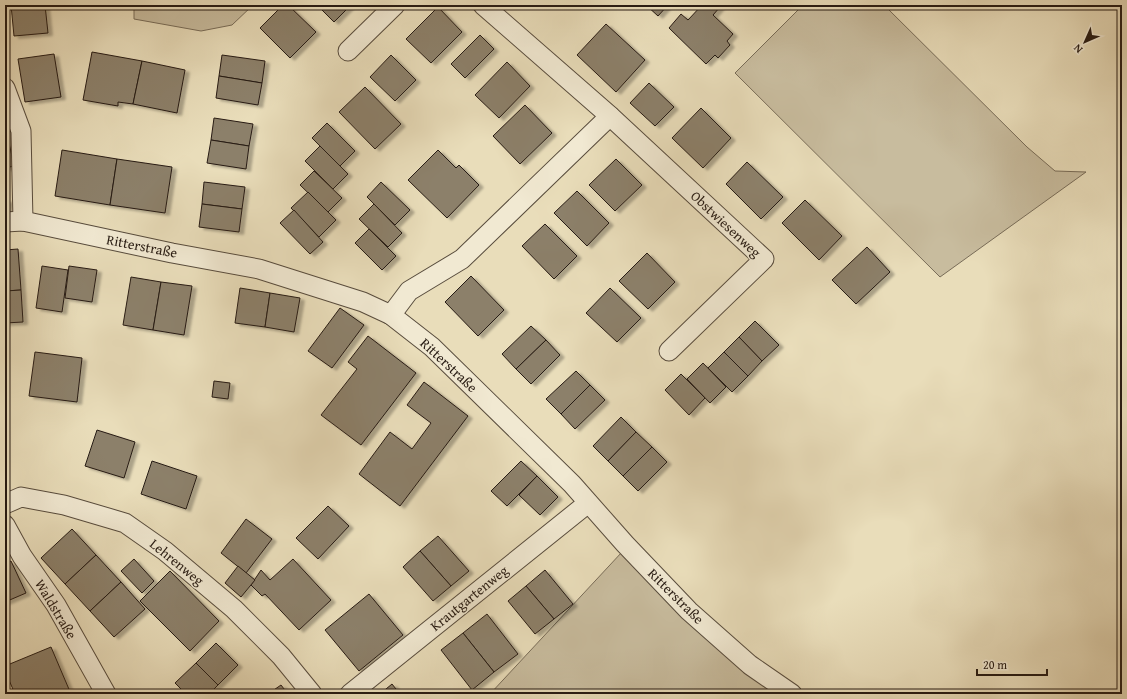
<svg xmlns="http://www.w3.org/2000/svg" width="1127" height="699" font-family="'Gentium Book Plus',serif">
<defs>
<filter id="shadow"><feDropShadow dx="4.5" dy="2.5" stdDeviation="1" flood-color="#0004"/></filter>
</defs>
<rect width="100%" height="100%" fill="#e9ddba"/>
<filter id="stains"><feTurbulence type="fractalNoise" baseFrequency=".005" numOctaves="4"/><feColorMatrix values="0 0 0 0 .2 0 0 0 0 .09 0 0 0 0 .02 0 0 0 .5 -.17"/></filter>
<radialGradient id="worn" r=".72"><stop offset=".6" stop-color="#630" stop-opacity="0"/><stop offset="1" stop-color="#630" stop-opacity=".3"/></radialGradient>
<g fill="#c8bc9e" stroke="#786c58">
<polygon points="134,5 253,5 232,25 201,31 134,19"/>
<polygon points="793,5 884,5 1027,147 1055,171 1086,172 940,277 735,73 798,10"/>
<polygon points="622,552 745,673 775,694 490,694"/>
</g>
<g fill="#8c806a" stroke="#271b13" filter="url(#shadow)">
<polygon points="11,5 45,5 48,33 14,36"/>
<polygon points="283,5 288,5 316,32 290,58 260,28"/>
<polygon points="317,5 351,5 334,22"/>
<polygon points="646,5 668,5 658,16"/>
<polygon points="702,5 717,5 720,7 713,15 733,34 727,41 730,45 718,58 715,55 706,64 669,28 681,14 688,20"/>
<polygon points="438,7 462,32 431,63 406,39"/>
<polygon points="606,24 645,60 616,92 577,55"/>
<polygon points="480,35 494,49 465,78 451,64"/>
<polygon points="92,52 142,61 133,104 118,102 118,106 83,100"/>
<polygon points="54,54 61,97 25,102 18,59"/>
<polygon points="222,55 265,61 262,83 219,76"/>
<polygon points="391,55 416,80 395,101 370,77"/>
<polygon points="142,61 185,70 177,113 133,104"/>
<polygon points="507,62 530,86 499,118 475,95"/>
<polygon points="219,76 262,83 258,105 216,98"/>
<polygon points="649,83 674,107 655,126 630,103"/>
<polygon points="365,87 401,124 375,149 339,112"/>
<polygon points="525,105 552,133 520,164 493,136"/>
<polygon points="701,108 731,138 703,168 672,138"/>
<polygon points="214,118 253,124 249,146 211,140"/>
<polygon points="327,123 355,151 340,166 312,138"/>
<polygon points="5,124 14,166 5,168"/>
<polygon points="211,140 249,146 246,169 207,163"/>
<polygon points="320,146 348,174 333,189 305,161"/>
<polygon points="62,150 117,159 110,205 55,196"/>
<polygon points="438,150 456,168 459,165 479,185 447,218 408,180"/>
<polygon points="117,159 172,167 165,213 110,205"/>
<polygon points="616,159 642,185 615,211 589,185"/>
<polygon points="747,162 783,197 761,219 726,184"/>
<polygon points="314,171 342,198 328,212 300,185"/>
<polygon points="204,182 245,187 242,209 202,204"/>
<polygon points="381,182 410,210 395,225 367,197"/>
<polygon points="577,191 609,223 587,246 554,213"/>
<polygon points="308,192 336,220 319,237 291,208"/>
<polygon points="5,200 9,200 7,213 5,213"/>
<polygon points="805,200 842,236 819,260 782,223"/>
<polygon points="202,204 242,209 239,232 199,227"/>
<polygon points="374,204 402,233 388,247 359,219"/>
<polygon points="294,210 323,242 310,254 280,223"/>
<polygon points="545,224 577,256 554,279 522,246"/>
<polygon points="369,229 396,256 382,270 355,243"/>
<polygon points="867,247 890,272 856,304 832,280"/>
<polygon points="18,249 21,290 5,291 5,250"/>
<polygon points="647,253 675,282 648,309 619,281"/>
<polygon points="42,266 68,270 62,312 36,308"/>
<polygon points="69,266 97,270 92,302 65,298"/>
<polygon points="471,276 504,310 478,336 445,302"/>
<polygon points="131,277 161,282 153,330 123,325"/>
<polygon points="161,282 192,286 184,335 153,330"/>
<polygon points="240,288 270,293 265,327 235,323"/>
<polygon points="610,288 641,318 617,342 586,313"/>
<polygon points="21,290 23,322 5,323 5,291"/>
<polygon points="270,293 300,298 294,332 265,327"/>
<polygon points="340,308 364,325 332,368 308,351"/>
<polygon points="755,321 779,345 762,361 739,337"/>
<polygon points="531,326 546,340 516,369 502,354"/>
<polygon points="368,336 416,373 361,445 321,415 357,369 348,362"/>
<polygon points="739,337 762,361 748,376 724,352"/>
<polygon points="546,340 560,355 531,384 516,369"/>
<polygon points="35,352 82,358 77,402 29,396"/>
<polygon points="724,352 748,376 732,392 708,368"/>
<polygon points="703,363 726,387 710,403 687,379"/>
<polygon points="576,371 590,385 561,414 546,399"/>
<polygon points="681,374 705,398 689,415 665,390"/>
<polygon points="214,381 230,383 228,399 212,397"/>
<polygon points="424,382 468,416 400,506 359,474 390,432 412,449 431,423 407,405"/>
<polygon points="590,385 605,400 575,429 561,414"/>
<polygon points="621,417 636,432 608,461 593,446"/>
<polygon points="97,430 135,442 124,478 85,466"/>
<polygon points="636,432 652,447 623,476 608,461"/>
<polygon points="652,447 667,462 638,491 623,476"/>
<polygon points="152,461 197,476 186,509 141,494"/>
<polygon points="521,461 537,476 507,506 491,491"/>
<polygon points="537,476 558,497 540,515 519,495"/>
<polygon points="328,506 349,526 318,559 296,538"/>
<polygon points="246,519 272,539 246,573 221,553"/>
<polygon points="72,529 96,555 65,584 41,558"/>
<polygon points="438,536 469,571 451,586 420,551"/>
<polygon points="420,551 451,586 433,601 403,567"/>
<polygon points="96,555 121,582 90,611 65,584"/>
<polygon points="134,559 154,581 142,593 121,571"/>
<polygon points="293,559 331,600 299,630 265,594 262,596 251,585 261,570 270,580"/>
<polygon points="11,561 26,593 5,602 5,563"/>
<polygon points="238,566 255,580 241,597 225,583"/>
<polygon points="545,570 573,604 554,619 526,586"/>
<polygon points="170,571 219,621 190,651 140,601"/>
<polygon points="121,582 145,609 114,637 90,611"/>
<polygon points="526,586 554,619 535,634 508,601"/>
<polygon points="369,594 403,635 359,671 325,630"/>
<polygon points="487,614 518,654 494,672 463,633"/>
<polygon points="463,633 494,672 472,690 441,650"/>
<polygon points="216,643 238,665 218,685 196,663"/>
<polygon points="51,647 71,694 15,694 5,671 5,666"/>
<polygon points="196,663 218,685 209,694 186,694 175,683"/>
<polygon points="392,684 400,694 380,694"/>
<polygon points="281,685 288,694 268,694"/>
</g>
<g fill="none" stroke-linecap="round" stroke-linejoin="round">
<defs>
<g id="minor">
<polyline points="483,5 610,116 764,259 669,351"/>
<polyline points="348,51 395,5"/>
<polyline points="5,88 21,131 23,221"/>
<polyline points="5,222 23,221 172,253 259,269 363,302 391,315 432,347 572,484 625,544 689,611 750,665 792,694"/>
<polyline points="391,315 409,291 462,259 610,116"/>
<polyline points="5,504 21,497 64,505 125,523 165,551 234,609 281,656 312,694"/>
<polyline points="5,525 22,556 56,605 106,694"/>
<polyline points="350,694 588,503"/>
</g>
</defs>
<use href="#minor" stroke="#584c3d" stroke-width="21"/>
<use href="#minor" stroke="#f1e9d2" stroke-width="19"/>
</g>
<g text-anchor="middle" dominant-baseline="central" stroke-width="3" stroke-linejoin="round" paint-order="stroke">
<g font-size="14" fill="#271b13" stroke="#f1e9d2">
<text transform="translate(726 224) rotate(43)">Obstwiesenweg</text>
<text transform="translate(142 246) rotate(11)">Ritterstraße</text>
<text transform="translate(449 365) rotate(43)">Ritterstraße</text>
<text transform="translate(177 562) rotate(39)">Lehrenweg</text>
<text transform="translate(676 596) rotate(45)">Ritterstraße</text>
<text transform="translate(469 598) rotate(-39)">Krautgartenweg</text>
<text transform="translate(56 609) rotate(59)">Waldstraße</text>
</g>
</g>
<rect width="1127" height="699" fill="none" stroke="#e9ddba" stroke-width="20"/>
<rect x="6" y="6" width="1115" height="687" fill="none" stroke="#271b13" stroke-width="2"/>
<rect x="10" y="10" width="1107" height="679" fill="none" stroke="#271b13"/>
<g transform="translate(1085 42) rotate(225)" stroke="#f1e9d2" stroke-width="3" paint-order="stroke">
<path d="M0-3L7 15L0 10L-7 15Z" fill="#271b13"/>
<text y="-6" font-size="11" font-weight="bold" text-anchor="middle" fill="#271b13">N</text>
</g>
<path d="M977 669v6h70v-6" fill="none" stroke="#271b13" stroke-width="2"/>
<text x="983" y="669" font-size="12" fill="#271b13" stroke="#f1e9d2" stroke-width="3" paint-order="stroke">20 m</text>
<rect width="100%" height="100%" filter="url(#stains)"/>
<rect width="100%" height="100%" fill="url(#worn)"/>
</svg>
